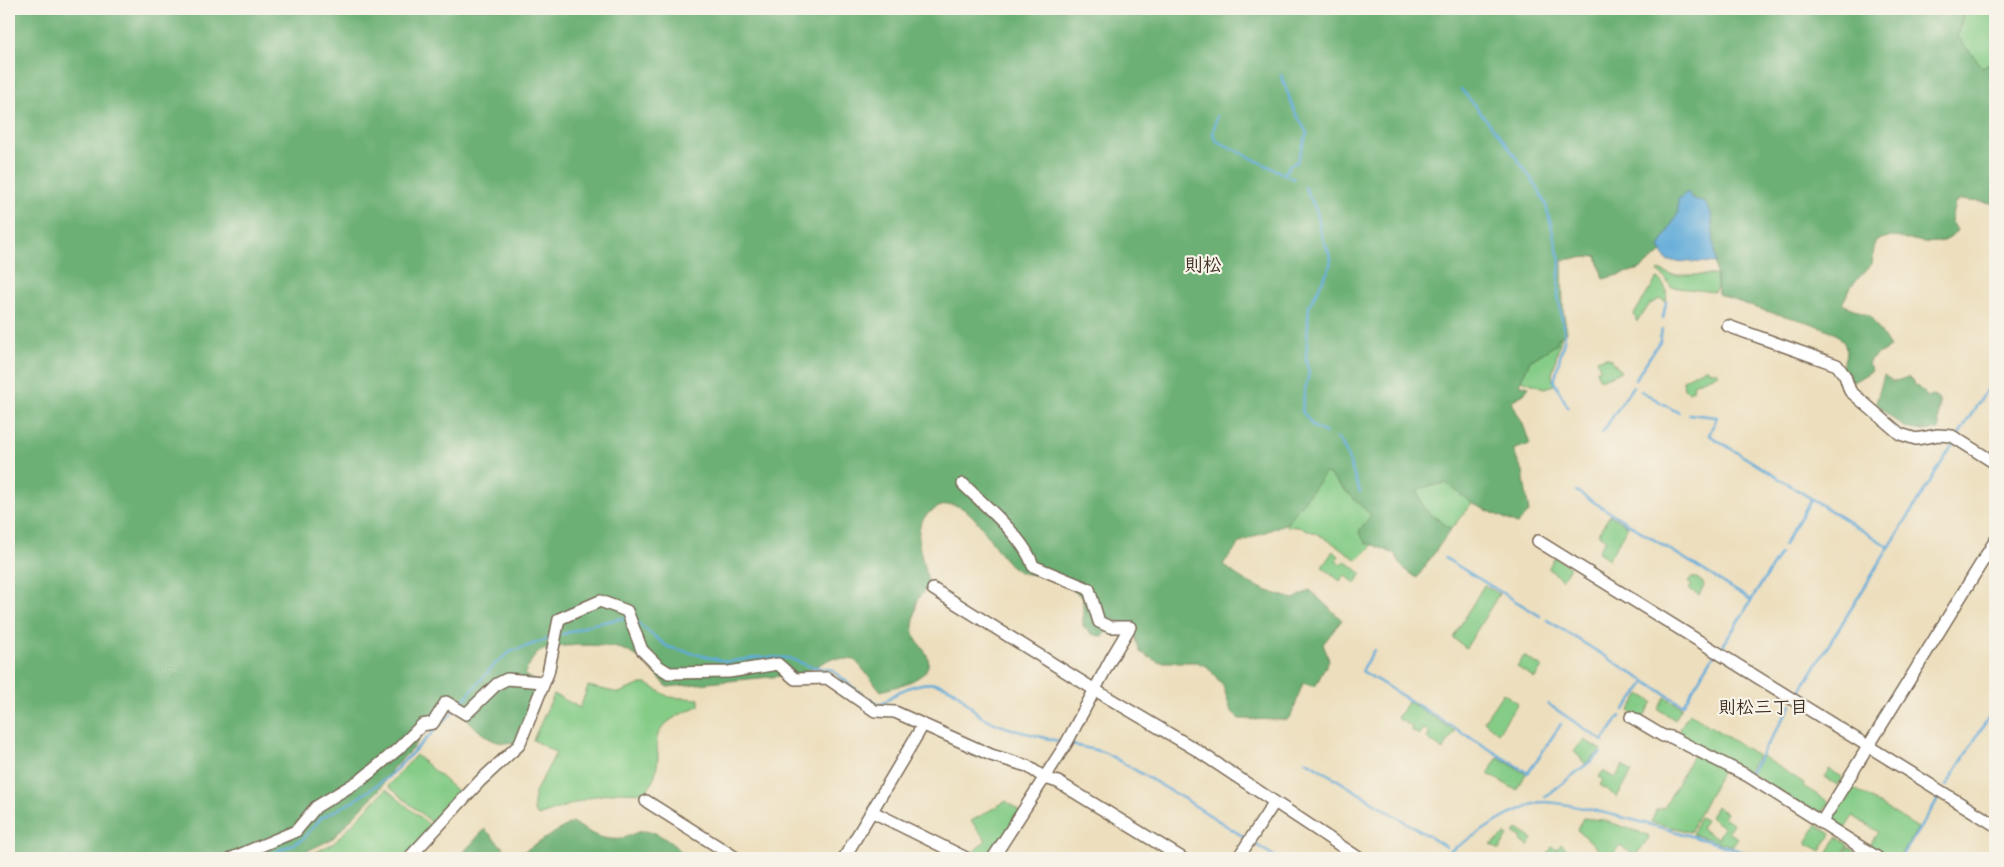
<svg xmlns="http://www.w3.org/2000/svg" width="2004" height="867" font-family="'Gochi Hand','Klee One',sans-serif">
<rect width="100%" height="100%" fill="#f7f3e8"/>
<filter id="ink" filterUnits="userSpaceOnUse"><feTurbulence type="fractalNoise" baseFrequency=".02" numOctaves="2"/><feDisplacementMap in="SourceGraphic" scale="10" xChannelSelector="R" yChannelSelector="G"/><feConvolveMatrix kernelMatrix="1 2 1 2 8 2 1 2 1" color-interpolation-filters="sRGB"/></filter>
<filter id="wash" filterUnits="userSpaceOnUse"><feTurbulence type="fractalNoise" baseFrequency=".0096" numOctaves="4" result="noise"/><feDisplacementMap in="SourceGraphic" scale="20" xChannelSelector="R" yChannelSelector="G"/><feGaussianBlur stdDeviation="1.12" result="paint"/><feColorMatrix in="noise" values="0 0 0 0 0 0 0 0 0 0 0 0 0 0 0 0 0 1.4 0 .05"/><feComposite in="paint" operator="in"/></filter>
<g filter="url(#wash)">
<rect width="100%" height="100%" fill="#eddfbe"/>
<g fill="#85cc87" stroke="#607b52">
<polygon points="1964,9 1983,9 1995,19 1995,60 1982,67 1958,37"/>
<polygon points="1659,270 1671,275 1716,275 1717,287 1714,292 1671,287 1666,279 1658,272"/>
<path d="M1657 278C1665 284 1668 291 1666 301L1660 299 1650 304 1637 322 1634 314Z"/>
<polygon points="1562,335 1552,374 1554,385 1544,388 1521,380 1530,361 1557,344 1558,338"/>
<polygon points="1606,357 1611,359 1621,372 1600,380 1596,371 1600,369 1597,360"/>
<polygon points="1707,367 1708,370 1718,372 1718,374 1694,383 1693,390 1689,392 1684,389 1683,380"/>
<path d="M1326 472 1371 515V544L1373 545 1357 560C1340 548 1308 523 1287 527V523Z"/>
<polygon points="1446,483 1472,503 1451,529 1424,509 1417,492 1421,488"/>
<polygon points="1610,515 1628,526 1609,559 1598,552 1606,539 1598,534"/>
<polygon points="1333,551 1339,556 1336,561 1341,565 1345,561 1362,574 1355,583 1345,575 1340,581 1322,567"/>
<polygon points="1555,557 1570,567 1562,580 1548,568"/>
<polygon points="1691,578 1697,578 1703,583 1704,586 1699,595 1689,589 1692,585 1688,583"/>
<polygon points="1484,585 1499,594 1466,648 1453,638"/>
<polygon points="1524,656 1542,667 1535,678 1517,667"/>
<path d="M641 684H647L669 697 699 699V706C686 712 668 718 660 731 654 739 658 749 658 757 657 771 654 782 645 793L619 792 595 796 538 816 534 811V794L556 753 533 740 554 694 580 708 588 686 619 693Z"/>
<polygon points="1503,693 1518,703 1498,733 1484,721"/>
<polygon points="1640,694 1653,702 1642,719 1629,711"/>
<polygon points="1665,697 1682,707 1675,720 1658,709"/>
<polygon points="1408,701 1455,731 1443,750 1427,738 1430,733 1423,728 1419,735 1411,730 1412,727 1397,718"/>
<polygon points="1689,713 1758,756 1748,772 1677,734"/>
<polygon points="1585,740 1601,750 1585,764 1574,750"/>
<polygon points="1694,753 1723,769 1690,832 1651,822 1656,810 1664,808"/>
<polygon points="416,755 464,797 436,826 388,786"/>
<polygon points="1762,756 1804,783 1803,786 1829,802 1822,814 1817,815 1751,774"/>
<polygon points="1498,757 1526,774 1516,790 1488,774"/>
<polygon points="1623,765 1632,772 1617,797 1600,785 1603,780 1599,777 1603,771 1615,778"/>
<polygon points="1829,769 1842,777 1837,785 1824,777"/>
<polygon points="1850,786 1918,828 1899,858 1886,858 1868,848 1878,832 1853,816 1843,832 1832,826 1830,818"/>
<polygon points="386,789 432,827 405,858 304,858 334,843"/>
<polygon points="1006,801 1021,812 990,858 977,858 970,855 986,840 971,821"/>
<polygon points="1716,806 1726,813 1724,818 1733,823 1728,832 1738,838 1733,846 1692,834 1700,817 1706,820 1701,829 1718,838 1724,828 1710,817"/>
<path d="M1583 818 1603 820 1648 835 1649 838 1636 855 1619 846 1611 858H1607C1596 849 1589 838 1577 830Z"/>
<polygon points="1817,825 1831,834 1821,851 1806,843"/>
<polygon points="1517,829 1533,839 1529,846 1520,841 1522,838 1514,833"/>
<polygon points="1506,834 1508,836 1499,850 1491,845"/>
<polygon points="1837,837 1848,845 1840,858 1832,858 1826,855"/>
<polygon points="1561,844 1567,849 1560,858 1545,858 1552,847 1557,850"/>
<polygon points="1848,847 1857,852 1853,858 1843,858"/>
</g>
<g fill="#6cb074" stroke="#546d49">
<path d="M9 9H1964L1958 37 1982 67 1995 60V83L1993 84 1995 88V206L1993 203 1960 200 1955 203 1951 220 1957 230C1944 253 1911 237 1890 237 1885 237 1880 240 1875 241L1872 264 1852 285 1842 304 1870 316 1890 347 1870 359 1868 364 1872 371 1853 382 1842 366C1845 359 1848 351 1844 343 1836 325 1784 317 1766 311 1749 306 1734 300 1718 294L1711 213 1705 203 1692 198 1678 213 1659 247 1662 252 1640 269 1603 279 1597 256 1562 260 1563 310 1567 332 1558 338 1557 344 1530 361 1519 384 1529 387 1524 394 1511 401 1523 424 1530 444 1513 450 1523 472 1529 512 1517 524 1473 504 1446 483 1421 488 1417 492 1424 509 1451 529 1417 578 1403 568 1395 554 1371 544H1366L1359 531 1371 515 1326 472 1287 523 1241 542 1223 564C1243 583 1267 592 1294 599L1310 590 1342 620 1323 644 1329 660 1315 687 1303 683 1291 716 1287 720 1239 719 1231 711 1223 686 1208 667 1197 662H1158L1140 652 1133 629 1115 620 1103 637 1092 634 1083 626V598C1071 588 1059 580 1044 576 1033 573 1024 576 1015 569 989 551 973 488 935 509 904 525 926 562 929 588 918 595 917 600 915 613 913 626 911 634 920 645 922 648 926 651 927 655 937 679 896 686 881 691L855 660 832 658 801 674 667 687C656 673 643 658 627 651 611 643 553 643 539 652 532 657 528 668 524 675L545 686 524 741C518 742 510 743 504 743 478 741 466 710 444 700L412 749 392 769 381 788 332 839 303 853 298 858H9Z"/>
<path d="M1884 375 1893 382 1908 377 1928 397 1932 395 1939 400V430C1902 432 1902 427 1876 403Z"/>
<path d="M572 822C586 830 600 841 618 839 631 837 640 827 655 833 667 838 678 849 689 858H458L485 829 507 852 518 855Z"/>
</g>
<polygon fill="#61abd9" stroke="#4e6a7c" points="1688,192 1692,198 1705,203 1711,213 1716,263 1667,261 1659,247 1678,213 1678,199"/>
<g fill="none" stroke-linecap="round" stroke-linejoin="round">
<g stroke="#61abd9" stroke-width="2.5">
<polyline points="1281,75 1294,110 1307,133 1297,162 1290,165 1285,173"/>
<polyline points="1461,89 1504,141 1537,187 1546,205 1560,261 1558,295 1565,336 1554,382 1568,407"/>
<polyline points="1217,116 1213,132 1215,140 1294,179"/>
<polyline points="1305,187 1317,212 1321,234 1331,258 1330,267 1309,306 1306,360 1309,373 1304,394 1302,411 1314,427 1326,433"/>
<polyline points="1663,319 1666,302"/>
<polyline points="1635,380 1660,341 1662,329"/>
<polyline points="1641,391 1679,413"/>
<polyline points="1689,414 1717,417 1709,435 1889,547"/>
<polyline points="1602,433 1633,386"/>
<polyline points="1958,436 1995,376"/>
<path d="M1337 438C1348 448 1353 477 1360 492"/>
<polyline points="1576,491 1751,600"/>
<polyline points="1783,546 1811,500"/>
<polyline points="1445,558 1540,616"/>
<polyline points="1547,620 1683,705 1714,655"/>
<path d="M636 622 668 647 691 653 728 662 760 657 789 658 808 666 832 670 861 694 881 705C902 686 933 674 957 693 966 700 973 711 982 717 1006 730 1036 735 1062 742"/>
<polyline points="561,635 593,624 625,618"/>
<polyline points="1721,649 1780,554"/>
<polyline points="1374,650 1362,671 1528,773 1561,724"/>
<polyline points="1797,696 1955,441"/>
<polyline points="1548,704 1603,741 1620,716"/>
<polyline points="459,705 496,663 510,652 551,638"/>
<polyline points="1624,710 1646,682"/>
<polyline points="1070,744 1103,752 1115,758 1186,800 1247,839"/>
<polyline points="1305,760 1446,847"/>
<polyline points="1750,773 1792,704"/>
<polyline points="1946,786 1995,707"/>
<polyline points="1545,797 1601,753"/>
<polyline points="1252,842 1277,858"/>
<polyline points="1451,852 1454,856 1453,858"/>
<polyline points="246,858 267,856 302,840 321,818 352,802 387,778 454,711"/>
<path d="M1438 858C1470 840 1502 814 1537 803 1559 795 1732 848 1764 858"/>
<polyline points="1901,858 1940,796"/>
</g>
</g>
</g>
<g filter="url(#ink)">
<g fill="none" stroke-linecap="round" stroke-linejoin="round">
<defs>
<g id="minor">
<polyline points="1728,326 1837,365 1845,376 1850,391 1900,434 1916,439 1938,435 1952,436 1995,463"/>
<path d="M963 484C984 505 1025 538 1033 566L1089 589 1099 622 1110 627H1130L1112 657 1066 744 993 858"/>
<polyline points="1538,541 1995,825"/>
<polyline points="933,589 1095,690 1195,749 1359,858"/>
<polyline points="1631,717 1663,736 1671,737 1748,776 1878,858"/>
<polyline points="646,801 736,858"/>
<polyline points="873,812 966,858"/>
<polyline points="1821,823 1995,541"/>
<polyline points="232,858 296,831 316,807 362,779 398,749 422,725 433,723 446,702 466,714 497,684 507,679 543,682"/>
<polyline points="409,858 480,781 519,745 548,673 559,619 600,601 627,611 642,650 658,666 669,673 729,672 778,664 795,679 827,678 875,711 895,712 991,755 1027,766 1045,778 1058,782 1182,858"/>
<polyline points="844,858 923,725"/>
<polyline points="1238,858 1274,803"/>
</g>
</defs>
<use href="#minor" stroke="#796956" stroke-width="14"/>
<use href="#minor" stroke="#fff" stroke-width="11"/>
</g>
</g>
<g text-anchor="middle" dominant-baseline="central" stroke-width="4.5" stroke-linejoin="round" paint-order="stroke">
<g font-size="18" font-weight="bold" fill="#3b2a1e" stroke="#f7f3e8">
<text x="1763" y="709">則松三丁目</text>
</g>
<g font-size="19" font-weight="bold" fill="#3b2a1e" stroke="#f7f3e8">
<text x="1203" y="267">則松</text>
</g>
</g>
<rect width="2004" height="867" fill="none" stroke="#f7f3e8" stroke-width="30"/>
</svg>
